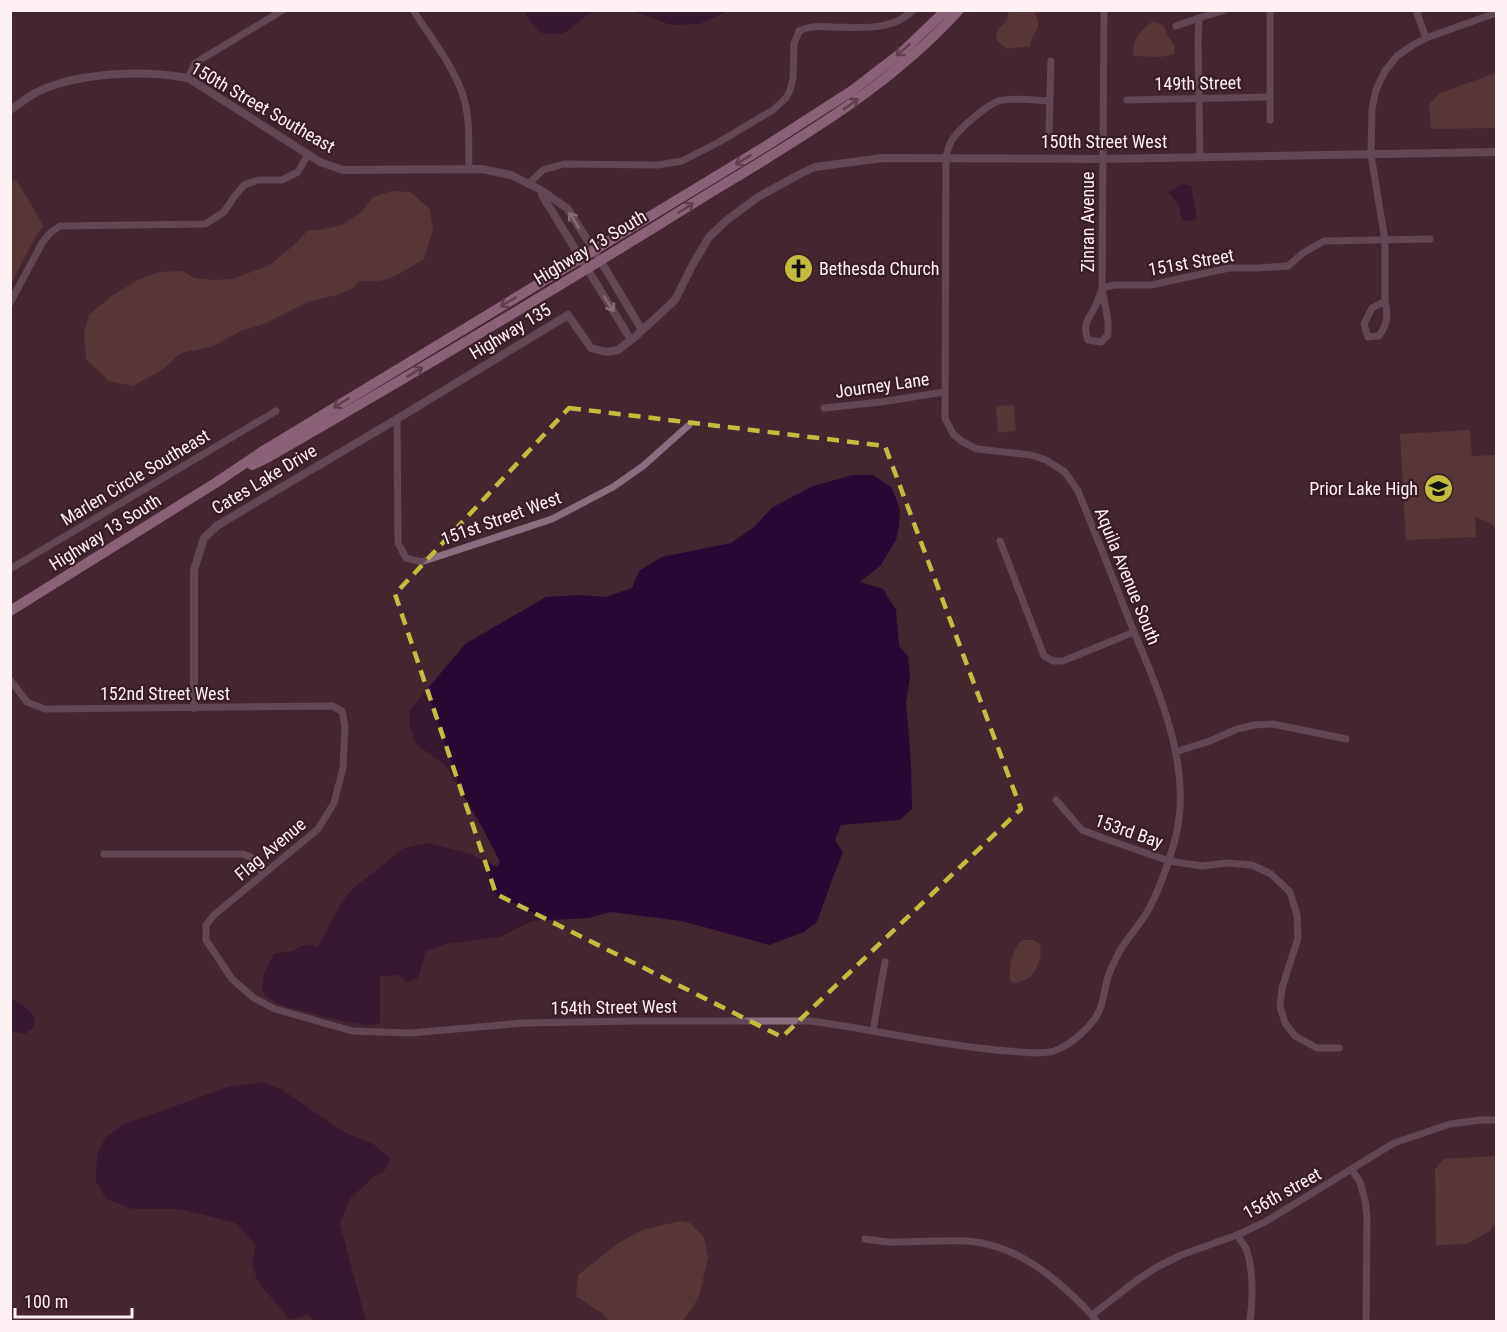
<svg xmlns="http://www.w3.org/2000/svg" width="1507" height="1332" font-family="'Roboto Condensed',sans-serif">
<rect width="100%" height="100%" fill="#432730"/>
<g fill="#6d4b3e">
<path d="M1010 10 1034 11C1044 33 1033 28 1030 46L1007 49 997 41C995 28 1000 29 1007 20 1007 19 1009 11 1010 10Z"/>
<path d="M1154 21 1164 26 1167 35 1175 46 1174 54 1161 57 1134 56C1130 42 1142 27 1154 21Z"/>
<polygon points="1496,73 1496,128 1431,129 1429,104 1440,93"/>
<polygon points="16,180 44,226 37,234 11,283 11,181"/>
<path d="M392 191 410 192 430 209 433 230 424 259C411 266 397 277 384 280 376 282 367 281 359 281L353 288 337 295 310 301 264 324 241 331 211 347 181 353 163 369 133 386 109 381 86 359 84 333 89 315 112 296 136 281 159 272 182 271 195 278 213 280 233 279 270 265 294 245 308 230H319L342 225 361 212 373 197Z"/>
<polygon points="1014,405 1016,431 998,433 996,406"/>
<polygon points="1470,430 1472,456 1496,455 1496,527 1475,516 1476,537 1406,540 1400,434"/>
<path d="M1023 940C1024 940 1032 940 1033 940 1049 945 1037 971 1029 978 1025 981 1019 982 1015 983L1010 981C1009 969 1012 946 1023 940Z"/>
<polygon points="1496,1156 1496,1223 1491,1230 1467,1244 1436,1245 1435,1169 1444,1159"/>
<polygon points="681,1221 690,1223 704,1237 708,1257 699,1297 683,1321 609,1321 602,1313 576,1296 578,1275 617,1244 642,1230"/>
</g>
<g fill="#290834">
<polygon points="525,11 525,10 593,11 563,34 541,33 528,19"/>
<polygon points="632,11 728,11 700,24 671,25"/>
<polygon points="1183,184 1191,186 1197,216 1194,221 1182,220 1179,206 1168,192 1176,187"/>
<polygon points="853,475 873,475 892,488 900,509 899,525 896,540 881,565 860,582 883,589 896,610 899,646 908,656 910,678 906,702 911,762 912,809 900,820 841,825 835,840 843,852 832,880 817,922 804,932 769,945 682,921 610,912 589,918 532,921 500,937 446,944 426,951 418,978 408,982 398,975 380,976 380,1023 366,1025 338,1020 287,1007 275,1002 266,996 262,989 264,973 274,954 293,951 301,946 313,944 315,947 319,945 340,905 350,891 404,848 428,843 471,854 497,867 500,862 482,827 446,766 416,744 410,727 409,711 465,644 546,597 578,595 606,597 632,588 639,571 662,557 731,543 754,527 773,507 813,486"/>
<path d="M11 1000C22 1002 28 1009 35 1018L33 1028 25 1034 11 1031Z"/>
<polygon points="262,1082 281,1089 344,1132 373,1144 391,1159 384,1171 372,1178 350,1199 340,1224 366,1321 316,1321 307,1315 290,1320 258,1282 252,1264 256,1245 235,1223 179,1209 133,1209 106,1199 96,1181 97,1155 105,1138 122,1125 228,1087"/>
</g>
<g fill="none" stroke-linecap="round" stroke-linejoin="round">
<g stroke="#876f80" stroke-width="7">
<path d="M413 10C433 42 462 75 467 113 470 131 468 151 469 169"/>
<polyline points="1270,10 1270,120"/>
<polyline points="1416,10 1426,38"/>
<polyline points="1176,26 1199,18"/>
<polyline points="188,78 195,63 283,10"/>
<polyline points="1127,100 1270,97"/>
<polyline points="1049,132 1051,61"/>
<polyline points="1200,157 1198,41 1199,18 1225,10"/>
<path d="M528 184 543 170 564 164 658 165 682 161 719 142 773 110 786 98 790 90 793 79 794 44 799 31C809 26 820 26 831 27 859 27 892 32 913 10"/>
<path d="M1102 288C1100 293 1099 298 1097 303 1091 316 1081 324 1088 340L1101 342 1108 335V321L1102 288 1104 10"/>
<polyline points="1102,288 1114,285 1151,285 1229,268 1258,268 1288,266 1303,253 1324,241 1430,239"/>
<path d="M1385 301C1388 317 1388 323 1379 336L1368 337 1364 324 1372 308 1385 301V240L1371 155 1372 109 1376 90 1385 71 1397 56 1413 45 1426 38 1496 13"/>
<polyline points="10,303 42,243 50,233 60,226 205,224 224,212 234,197 244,185 258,180 282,180 298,172 308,154"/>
<polyline points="824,408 881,402 944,392"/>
<polyline points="397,419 398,543 406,558 421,562 552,519 613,487 643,466 689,425"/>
<polyline points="1000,541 1044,656 1053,661 1063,661 1134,632"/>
<polyline points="10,569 276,411"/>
<path d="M10 680 27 702 45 709 332 706 342 711 345 727 343 768 334 803 318 829 214 915 206 925V940L232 979 254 998 275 1009 352 1031 410 1033 523 1023 633 1021H811C877 1030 942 1046 1008 1051 1023 1052 1040 1055 1054 1051 1071 1045 1093 1026 1100 1009 1104 998 1105 985 1109 974 1111 968 1114 963 1116 958 1124 941 1138 928 1147 912 1160 889 1169 862 1176 836 1193 763 1157 688 1130 622 1113 578 1096 535 1078 491L1065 472 1046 460 1031 455 977 449 963 442 953 434 945 418 946 158C947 151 949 145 952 140 959 129 990 101 1003 100 1018 98 1035 100 1050 101"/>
<polyline points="1175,752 1210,741 1237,729 1254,725 1273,724 1346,739"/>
<polyline points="1056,800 1082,830 1103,838 1169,861 1202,866 1227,863 1252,865 1271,874 1290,892 1297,915 1298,938 1282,988 1280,1006 1285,1023 1295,1036 1317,1048 1339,1048"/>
<polyline points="104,854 243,854 255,859 263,874"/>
<polyline points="873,1031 885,962"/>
<polyline points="1352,1170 1360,1182 1365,1200 1367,1217 1366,1322"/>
<path d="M1237 1235C1240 1240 1245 1245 1247 1251 1254 1274 1253 1298 1250 1322"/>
<path d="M865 1239C876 1240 887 1243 898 1242 921 1242 944 1240 967 1241 1010 1244 1045 1269 1075 1298 1083 1306 1091 1313 1097 1322"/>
<polyline points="1092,1315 1137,1280 1157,1267 1181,1255 1237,1235 1265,1222 1394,1143 1450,1124 1481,1120 1496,1120"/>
</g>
<g stroke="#876f80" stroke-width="8">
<path d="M10 110C19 104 28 97 37 92 79 72 143 70 188 78L320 162 343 170 482 169 511 175 539 189 567 208 600 260 642 330"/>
<polyline points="542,195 631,340"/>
<polyline points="194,708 194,570 204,538 218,525 397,419 568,315 591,348 606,352 618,350 636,336 675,300 692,266 709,237 727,220 758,197 800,174 815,167 882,158 1102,159 1496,152"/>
</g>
<g stroke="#deaccf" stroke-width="10">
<path d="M252 465 267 458C410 376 552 291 692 204 786 146 884 93 959 10"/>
<polyline points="10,611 217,482 263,451 766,146 853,90 901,53 946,10"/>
</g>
</g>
<defs><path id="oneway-shaft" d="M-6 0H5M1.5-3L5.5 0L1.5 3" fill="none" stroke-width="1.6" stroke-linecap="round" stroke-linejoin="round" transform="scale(1.5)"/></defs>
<g stroke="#835d72">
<use href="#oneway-shaft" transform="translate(903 50) rotate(139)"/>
<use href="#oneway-shaft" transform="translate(851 104) rotate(-35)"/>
<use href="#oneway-shaft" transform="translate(743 160) rotate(149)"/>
<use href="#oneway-shaft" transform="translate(686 208) rotate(-32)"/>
<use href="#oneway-shaft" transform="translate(508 302) rotate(149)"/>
<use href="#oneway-shaft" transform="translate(415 372) rotate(-31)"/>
<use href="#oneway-shaft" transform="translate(341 403) rotate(148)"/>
</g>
<g stroke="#d4c4cb">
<use href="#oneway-shaft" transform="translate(574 220) rotate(-122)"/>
<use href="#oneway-shaft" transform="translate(609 304) rotate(58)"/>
</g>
<path d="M0 0H1507V1332H0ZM569 408 885 446 1021 809 782 1037 496 894 395 594Z" fill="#432730" fill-opacity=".55" fill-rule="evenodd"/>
<path fill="none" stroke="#c2bd3f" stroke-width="4.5" stroke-dasharray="12 8" stroke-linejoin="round" d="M569 408 885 446 1021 809 782 1037 496 894 395 594Z"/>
<defs>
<symbol id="church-disc" viewBox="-11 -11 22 22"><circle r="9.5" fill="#c2bd3f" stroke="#381d26"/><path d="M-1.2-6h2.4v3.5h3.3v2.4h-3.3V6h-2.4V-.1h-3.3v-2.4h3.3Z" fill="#111"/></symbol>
<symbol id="school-disc" viewBox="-11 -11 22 22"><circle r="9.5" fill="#c2bd3f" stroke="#381d26"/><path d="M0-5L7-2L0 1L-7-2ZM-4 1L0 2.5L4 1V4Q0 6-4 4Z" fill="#111"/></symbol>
</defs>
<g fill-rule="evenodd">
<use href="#church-disc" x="782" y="252" width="33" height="33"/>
<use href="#school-disc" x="1422" y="472" width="33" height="33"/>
</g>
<g text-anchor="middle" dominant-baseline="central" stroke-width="4.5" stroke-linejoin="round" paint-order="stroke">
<g font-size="18" fill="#fdf1f4" stroke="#381d26">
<text transform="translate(1198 83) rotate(-1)">149th Street</text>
<text transform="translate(263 107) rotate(30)">150th Street Southeast</text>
<text x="1104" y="141">150th Street West</text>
<text transform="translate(1087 222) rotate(-90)">Zinran Avenue</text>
<text transform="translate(590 247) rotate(-31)">Highway 13 South</text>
<text transform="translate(1191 262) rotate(-10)">151st Street</text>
<text transform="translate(510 331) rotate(-31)">Highway 135</text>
<text transform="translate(882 385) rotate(-8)">Journey Lane</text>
<text transform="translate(135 477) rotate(-31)">Marlen Circle Southeast</text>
<text transform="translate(264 479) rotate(-31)">Cates Lake Drive</text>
<text transform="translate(501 518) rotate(-20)">151st Street West</text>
<text transform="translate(105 532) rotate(-32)">Highway 13 South</text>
<text transform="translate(1128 576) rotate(68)">Aquila Avenue South</text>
<text x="165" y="693">152nd Street West</text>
<text transform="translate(1129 831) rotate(19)">153rd Bay</text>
<text transform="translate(270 849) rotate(-40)">Flag Avenue</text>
<text transform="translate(614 1007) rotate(-1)">154th Street West</text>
<text transform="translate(1282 1193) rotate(-29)">156th street</text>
</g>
<g font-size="18" fill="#fdf1f4" stroke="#381d26" text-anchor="start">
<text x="819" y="268">Bethesda Church</text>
<text x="1418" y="488" text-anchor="end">Prior Lake High</text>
</g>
</g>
<rect width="1507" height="1332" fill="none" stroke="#fdf1f4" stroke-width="24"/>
<path d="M15 1308v9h117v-9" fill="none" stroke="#fdf1f4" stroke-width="3"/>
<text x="24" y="1308" font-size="18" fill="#fdf1f4" stroke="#381d26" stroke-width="4.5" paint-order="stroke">100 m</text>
</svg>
